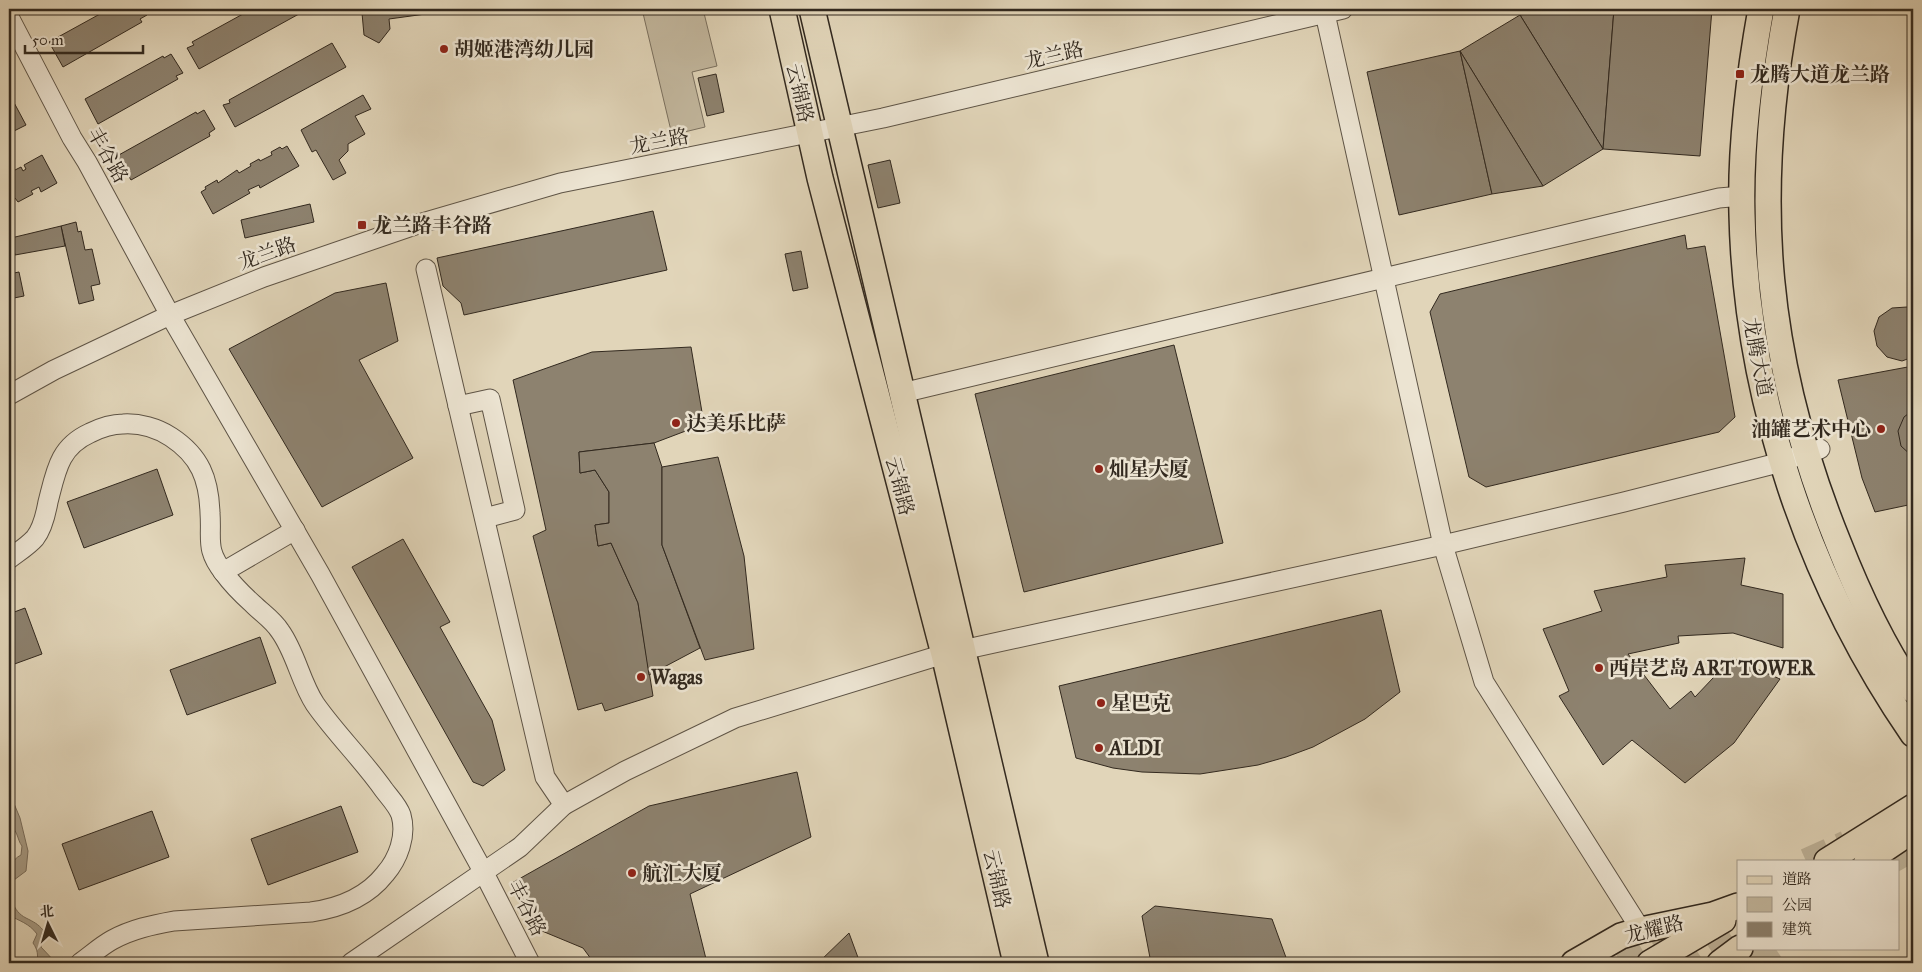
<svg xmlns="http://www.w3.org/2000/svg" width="1922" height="972" font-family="'IM FELL Great Primer','Noto Serif SC',serif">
<rect width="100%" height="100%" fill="#e1d5b9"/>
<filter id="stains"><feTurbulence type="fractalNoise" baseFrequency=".004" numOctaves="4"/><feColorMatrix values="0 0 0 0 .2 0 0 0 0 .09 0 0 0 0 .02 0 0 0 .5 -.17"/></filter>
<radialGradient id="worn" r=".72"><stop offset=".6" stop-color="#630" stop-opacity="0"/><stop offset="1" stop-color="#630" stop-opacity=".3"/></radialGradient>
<polygon fill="#c3b89f" stroke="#7a705f" points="642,9 703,9 717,66 692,72 705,127 672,135"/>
<path fill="#a69b85" stroke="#786d5c" d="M9 787 10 794 20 818 28 851 26 871 10 883C11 897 12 911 26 918 34 922 38 924 43 930L41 937V947L56 963H37C38 955 38 950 33 943L37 934C29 923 19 921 9 915 9 897 2 864 21 855L22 846C17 840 18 829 9 826Z"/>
<g fill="#8d826f" stroke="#32291f">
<polygon points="109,9 143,9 147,15 140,19 142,22 63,67 49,42"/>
<polygon points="252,9 308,9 199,69 187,48 194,45 192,42"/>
<polygon points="372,9 435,9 433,13 389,19 390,29 379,43 364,35 362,13"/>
<polygon points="1557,9 1614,9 1603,149 1520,15"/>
<polygon points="1614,9 1712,9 1700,156 1603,149"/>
<polygon points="1520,15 1603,149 1543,186 1460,51"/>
<polygon points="332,43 346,67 235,127 223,105 230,103 229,100"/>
<polygon points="1460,51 1492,194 1399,215 1367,72"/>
<polygon points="1460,51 1543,186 1492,194"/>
<polygon points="171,54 183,73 176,76 178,79 98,124 85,99 163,56 164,58"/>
<polygon points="716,74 724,112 707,116 698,78"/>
<polygon points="363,95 371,109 355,116 365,134 348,144 348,151 339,160 346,173 333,180 316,150 312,152 301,130"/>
<polygon points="11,97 26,125 10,133 9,98"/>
<polygon points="204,110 215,129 209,133 210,136 131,180 117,156 196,112 197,114"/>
<polygon points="287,146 299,166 260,188 259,185 248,190 250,193 213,214 201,192 206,189 205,187 217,180 218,183 237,170 239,173 251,166 250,164 259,159 260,161 272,155 271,152 280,147 282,149"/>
<polygon points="42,155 57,183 41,192 39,187 31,191 33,194 18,202 15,198 10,201 12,206 9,207 9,173 21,167 23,171 26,169 24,165"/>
<polygon points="890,160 900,203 878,208 868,165"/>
<polygon points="310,204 314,222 245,238 241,220"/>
<polygon points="653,211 667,270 464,315 461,303 443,286 437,258"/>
<polygon points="76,222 78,232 81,231 85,250 92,249 100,284 91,286 94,300 79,304 61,226"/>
<polygon points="61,226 65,246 15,255 11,238"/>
<polygon points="1685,235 1687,249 1705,246 1735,417 1719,432 1486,487 1469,477 1430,312 1440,294"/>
<polygon points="11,238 15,255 9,257 9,239"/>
<polygon points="801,251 808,288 793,291 785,254"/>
<polygon points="19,272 24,296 9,299 9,274"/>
<polygon points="386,283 398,341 359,360 413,458 322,507 229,349 335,293"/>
<polygon points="1907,307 1913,311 1913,357 1902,361 1887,357 1877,346 1874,331 1879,317 1892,308"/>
<polygon points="1174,345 1223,543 1024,592 975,394"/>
<polygon points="691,347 704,424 654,443 579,452 580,473 595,470 609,492 609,523 595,525 598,546 611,543 638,603 653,696 605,711 602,703 578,710 533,536 546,530 513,380 592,352"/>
<polygon points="1913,366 1913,504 1875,512 1862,478 1838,380"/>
<polygon points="1913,410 1913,457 1901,446 1898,431 1904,417"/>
<polygon points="654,443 662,467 662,545 700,648 649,675 638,603 611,543 598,546 595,525 609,523 609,492 595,470 580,473 579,452"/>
<polygon points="718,457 744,556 754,649 705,660 662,545 662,467"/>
<polygon points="157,469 173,515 84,548 67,502"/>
<polygon points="403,539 450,622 440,627 492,720 505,770 483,786 473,782 352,567"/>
<polygon points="1745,558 1741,585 1783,594 1783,648 1733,633 1678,636 1679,643 1628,654 1670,709 1691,691 1695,697 1732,658 1780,679 1734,743 1685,783 1632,740 1603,765 1559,696 1569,691 1543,629 1602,611 1594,591 1667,577 1665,565"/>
<polygon points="25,608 42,654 9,666 9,614"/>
<polygon points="1381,610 1400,692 1365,719 1313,747 1286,757 1258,765 1200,774 1142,772 1113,768 1076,758 1059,686"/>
<polygon points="260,637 276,683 187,715 170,670"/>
<polygon points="797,772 811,837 690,894 707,963 594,963 583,948 542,931 510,884 649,806"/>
<polygon points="341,806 358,852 268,885 251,839"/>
<polygon points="152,811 169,857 79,890 62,844"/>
<polygon points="1155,906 1272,919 1288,963 1151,963 1142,916"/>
<polygon points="849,933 860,963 818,963"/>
</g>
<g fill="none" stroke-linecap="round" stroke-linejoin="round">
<g stroke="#beb39a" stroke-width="25" stroke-dasharray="25 12" stroke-linecap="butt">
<polyline points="1806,861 1846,843"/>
<polyline points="1892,861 1913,849"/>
<polyline points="1621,963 1692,922"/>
<polyline points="1675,963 1738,923"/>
<polyline points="1755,963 1777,948"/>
</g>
<defs>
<g id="minor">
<polyline points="1324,9 1443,545 1484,682 1641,930"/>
<polyline points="9,17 72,138 87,162 170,315 320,574 484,873 530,963"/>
<polyline points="426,269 545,777 564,805"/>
<polyline points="902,393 1719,198 1742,196"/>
<polyline points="9,395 54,370 170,315 264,277 415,225 560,183 883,118 1343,9"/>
<polyline points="458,406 490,399 515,510 485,518"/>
<path d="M9 559C18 552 28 546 35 538 43 528 46 513 48 502 56 471 59 447 90 433 100 428 112 424 123 424 139 423 157 428 171 437 200 456 209 479 210 513 212 540 205 549 224 573 232 584 243 595 253 604 262 613 273 620 280 631 296 653 300 681 315 704 336 734 363 760 384 790 390 798 398 806 401 815 407 836 398 859 385 874 367 897 339 908 311 912L174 921C152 925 132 929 112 940 101 946 90 956 80 963"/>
<polyline points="223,572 295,530"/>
<polyline points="351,963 520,847 564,805 625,771 735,718 944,654 1443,545 1624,502 1770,465 1820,449"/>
</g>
<g id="major">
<polyline points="782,9 820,178 944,654 1016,963"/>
<polyline points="812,9 1036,963"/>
<path d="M1761 9C1749 76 1740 146 1742 214 1746 398 1809 583 1913 734"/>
<path d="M1787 9C1751 200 1765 362 1838 542 1858 593 1882 645 1913 690"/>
<polyline points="1827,861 1913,807"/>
<polyline points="1867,861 1913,830"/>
<polyline points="1574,963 1621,936 1641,930 1713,915 1738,906"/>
<polyline points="1650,963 1723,920"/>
<polyline points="1720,963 1740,948"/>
</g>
</defs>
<use href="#minor" stroke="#5e5446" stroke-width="21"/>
<use href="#major" stroke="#32291f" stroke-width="28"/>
<use href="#minor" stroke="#ece4d2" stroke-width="19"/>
<use href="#major" stroke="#e1d5b9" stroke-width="25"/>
</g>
<g fill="#8f2418" stroke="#ece4d2" stroke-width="2">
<circle cx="444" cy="49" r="5"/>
<rect x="1735" y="69" width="10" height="10" rx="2.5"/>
<rect x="357" y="220" width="10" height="10" rx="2.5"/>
<circle cx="676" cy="423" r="5"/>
<circle cx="1881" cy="429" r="5"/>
<circle cx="1099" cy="469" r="5"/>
<circle cx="1599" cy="668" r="5"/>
<circle cx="641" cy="677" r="5"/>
<circle cx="1101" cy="703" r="5"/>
<circle cx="1099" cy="748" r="5"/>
<circle cx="632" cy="873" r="5"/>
</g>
<g text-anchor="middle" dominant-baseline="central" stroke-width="5" stroke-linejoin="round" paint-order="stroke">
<g font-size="20" font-weight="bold" fill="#32291f" stroke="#ece4d2" text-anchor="start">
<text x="454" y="49">胡姬港湾幼儿园</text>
<text x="1750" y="74">龙腾大道龙兰路</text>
<text x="372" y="225">龙兰路丰谷路</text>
<text x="686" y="423">达美乐比萨</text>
<text x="1871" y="429" text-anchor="end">油罐艺术中心</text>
<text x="1109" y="469">灿星大厦</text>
<text x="1609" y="668">西岸艺岛 ART TOWER</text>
<text x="651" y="677">Wagas</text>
<text x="1111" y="703">星巴克</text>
<text x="1109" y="748">ALDI</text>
<text x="642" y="873">航汇大厦</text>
</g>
<g font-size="20" fill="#32291f" stroke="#ece4d2">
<text transform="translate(1054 55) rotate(-13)">龙兰路</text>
<text transform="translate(800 93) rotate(77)">云锦路</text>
<text transform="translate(659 141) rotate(-11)">龙兰路</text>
<text transform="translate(108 155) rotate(60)">丰谷路</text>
<text transform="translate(267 253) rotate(-20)">龙兰路</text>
<text transform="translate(1758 357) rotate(79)">龙腾大道</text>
<text transform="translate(900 486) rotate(75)">云锦路</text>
<text transform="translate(997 879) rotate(77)">云锦路</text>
<text transform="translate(527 908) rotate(63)">丰谷路</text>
<text transform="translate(1654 929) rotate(-14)">龙耀路</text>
</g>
</g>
<rect width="1922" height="972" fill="none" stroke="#e1d5b9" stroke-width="30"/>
<rect x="10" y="10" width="1902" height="952" fill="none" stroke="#32291f" stroke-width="2.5"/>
<rect x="15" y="15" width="1892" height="942" fill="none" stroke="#32291f"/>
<rect x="1737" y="860" width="162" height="90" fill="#ece4d2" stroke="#a2998a"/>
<rect x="1747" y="876" width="25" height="8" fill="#e1d5b9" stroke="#a2998a"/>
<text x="1782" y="884" font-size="15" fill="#32291f">道路</text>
<rect x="1747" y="897" width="25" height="15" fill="#c3b89f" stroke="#a2998a"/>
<text x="1782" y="910" font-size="15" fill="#32291f">公园</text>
<rect x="1747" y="922" width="25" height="15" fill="#8d826f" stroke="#a2998a"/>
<text x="1782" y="934" font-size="15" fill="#32291f">建筑</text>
<g transform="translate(48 924) rotate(355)" stroke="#ece4d2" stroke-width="4" paint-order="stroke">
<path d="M0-4L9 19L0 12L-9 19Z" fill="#32291f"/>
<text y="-8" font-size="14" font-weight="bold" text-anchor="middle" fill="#32291f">北</text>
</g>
<path d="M25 45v8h118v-8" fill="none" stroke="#32291f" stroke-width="2.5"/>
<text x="32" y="45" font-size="15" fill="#32291f" stroke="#ece4d2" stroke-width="4" paint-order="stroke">50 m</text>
<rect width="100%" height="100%" filter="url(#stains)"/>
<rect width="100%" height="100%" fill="url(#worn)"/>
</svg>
